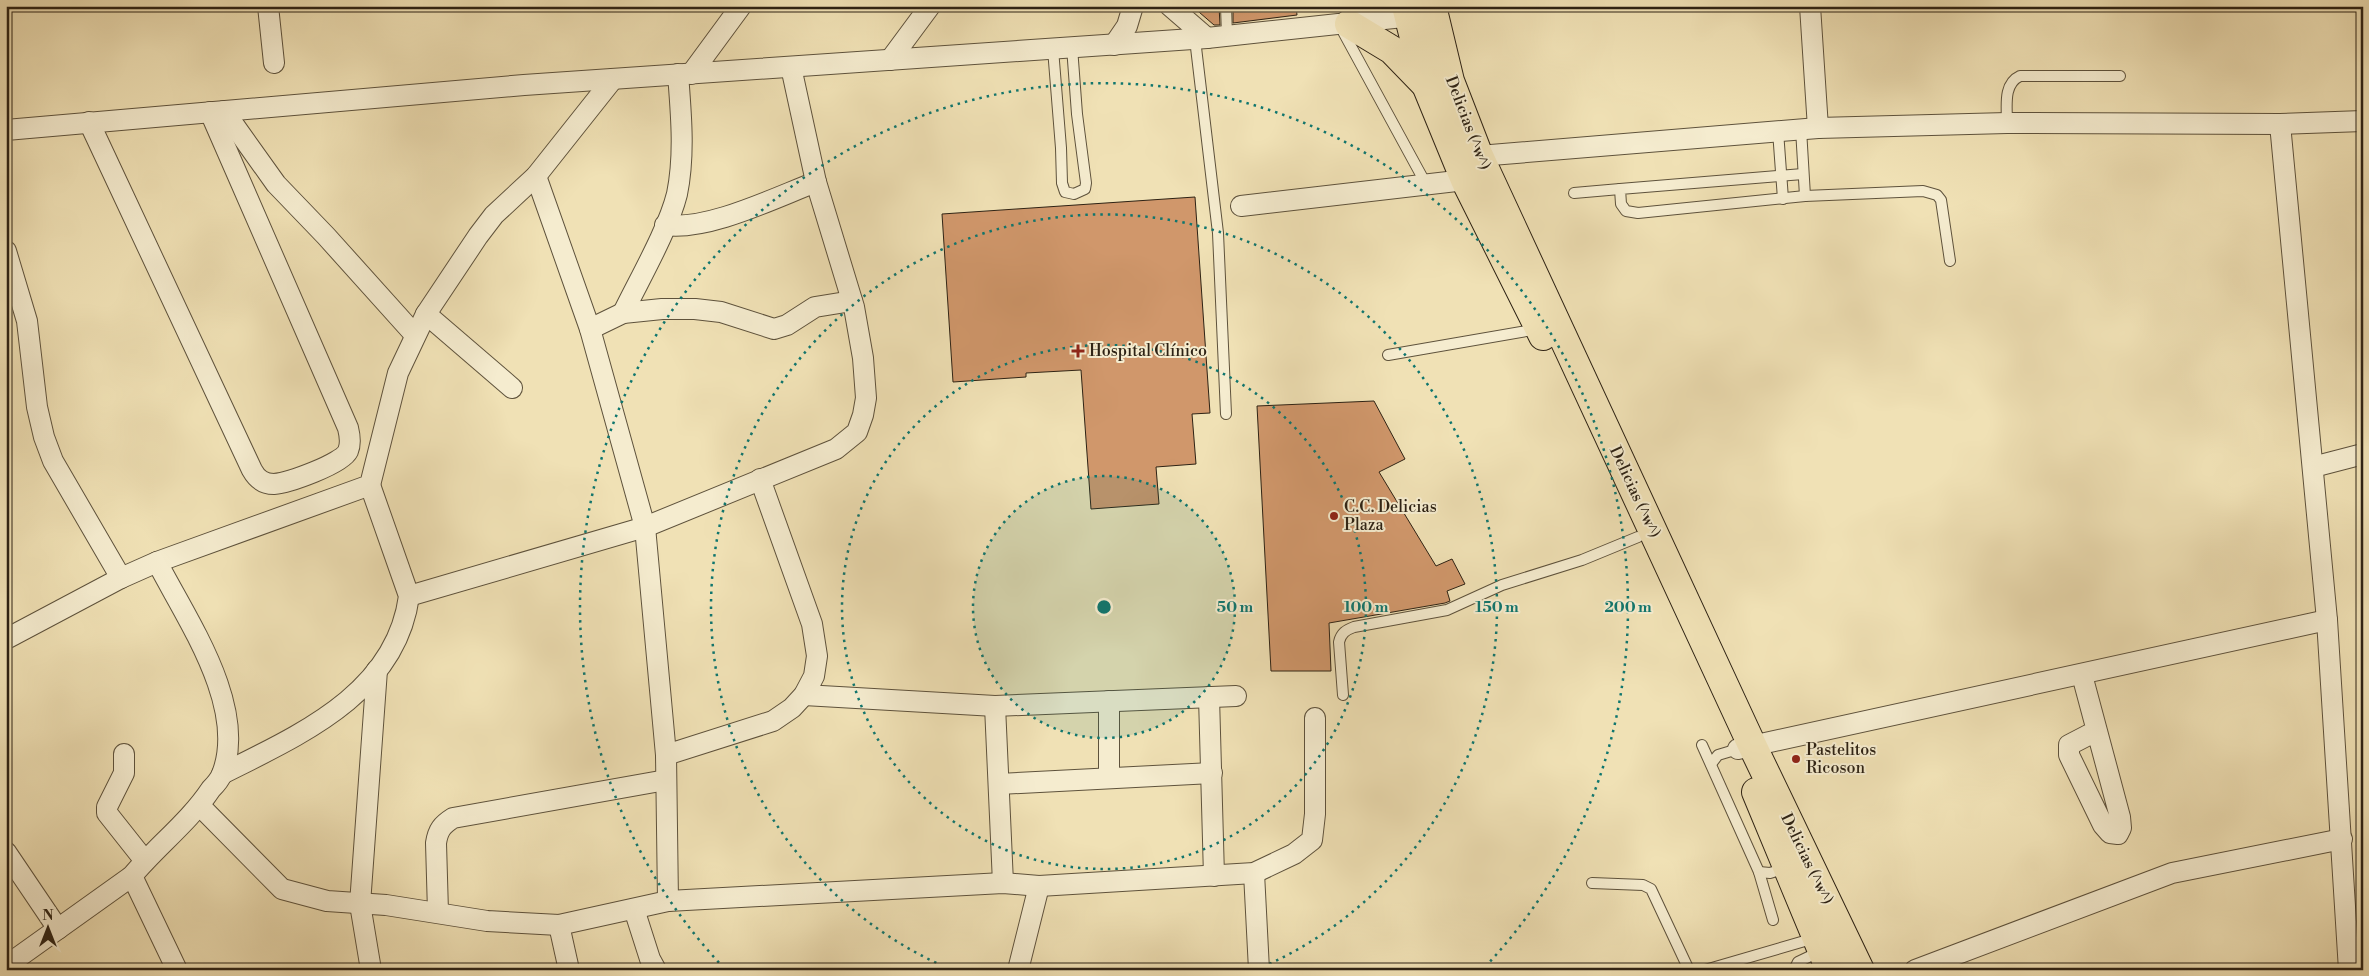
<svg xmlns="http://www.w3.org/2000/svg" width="2369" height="976" font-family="'Libre Bodoni',serif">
<rect width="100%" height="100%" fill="#f0e1b5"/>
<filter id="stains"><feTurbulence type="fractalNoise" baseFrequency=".004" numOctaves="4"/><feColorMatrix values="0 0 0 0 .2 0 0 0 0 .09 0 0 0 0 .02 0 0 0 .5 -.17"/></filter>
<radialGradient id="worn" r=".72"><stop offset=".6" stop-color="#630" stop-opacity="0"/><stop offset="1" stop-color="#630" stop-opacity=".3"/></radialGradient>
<g fill="#d0976b" stroke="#2d2214">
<polygon points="1192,6 1219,6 1220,25 1214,25"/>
<polygon points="1233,6 1296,6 1297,15 1233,23"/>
<polygon points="1195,197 1210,413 1192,414 1196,464 1156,467 1159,504 1091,509 1081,370 1026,373 1026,377 953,382 942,214"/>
<polygon points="1374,401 1405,459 1379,472 1436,566 1452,559 1465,584 1447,591 1450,601 1445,603 1329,623 1331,671 1271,671 1257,406"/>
</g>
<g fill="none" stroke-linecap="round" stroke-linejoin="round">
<defs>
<g id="service">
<polyline points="1226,6 1227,36"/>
<polyline points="1341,28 1426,184"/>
<polyline points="1195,39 1218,233 1226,414"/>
<polyline points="1053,49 1061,148 1062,183 1065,192 1074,194 1085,189 1086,183 1077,114 1072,47"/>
<path d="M2007 123C2007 106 2003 84 2020 76H2120"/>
<polyline points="1801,129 1805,196"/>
<polyline points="1778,131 1783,199"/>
<polyline points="1803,174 1620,189 1621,204 1626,211 1638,213 1805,196 1923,191 1937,195 1941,200 1950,261"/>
<polyline points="1574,193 1620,189"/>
<polyline points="1388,355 1538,329"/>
<path d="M1343 695 1339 642C1341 633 1346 630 1354 627L1447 610 1502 585 1582 560 1638 537"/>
<polyline points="1702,745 1759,872 1773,920"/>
<polyline points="1711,764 1718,755 1738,749"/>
<polyline points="1759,872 1770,873 1786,868"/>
<polyline points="1592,883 1643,885 1651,889 1689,970"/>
<polyline points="1705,970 1815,938"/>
<polyline points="1794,970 1798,962 1821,951"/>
</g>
<g id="minor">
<polyline points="268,6 274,63"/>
<polyline points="1170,6 1207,38"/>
<polyline points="1810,6 1818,128"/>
<polyline points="1114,45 1127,26 1133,6"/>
<polyline points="890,60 930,6"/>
<polyline points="691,74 741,6"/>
<polyline points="224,111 276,184 326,236 415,335"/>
<path d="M89 122 252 470C257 479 263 484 274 484 288 483 342 464 348 451 351 444 350 436 348 428L210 112"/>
<polyline points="2280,124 2327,620 2349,970"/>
<polyline points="6,130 524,85 1207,38 1422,15"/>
<polyline points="1479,156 1818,128 2007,123 2280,124 2363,121"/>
<polyline points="536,176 590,329 645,527 666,755 668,901"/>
<polyline points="1241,206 1465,180"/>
<path d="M665 225C708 231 774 198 816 182"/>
<polyline points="6,251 27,321 37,407 44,437 53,461 121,578"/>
<path d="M623 313C640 278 668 230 677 194 685 155 681 113 678 74"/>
<polyline points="426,314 512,388"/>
<polyline points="590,329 623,313 662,309 695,309 721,312 774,329 787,325 815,307 852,301"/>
<polyline points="2313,467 2363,454"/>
<polyline points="409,596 645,527 836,449 857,432 863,415 866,398 863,358 854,307 816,182 791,67"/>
<polyline points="6,639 121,578 157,562 370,485 398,373 426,314 478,236 494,215 536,176 613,79"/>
<polyline points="2082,675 2120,817 2121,828 2118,834 2110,833 2103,825 2069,755 2069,745 2096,731"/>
<polyline points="804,695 995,706 1236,696"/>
<polyline points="1209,697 1214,876"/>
<polyline points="1109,701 1109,778"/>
<polyline points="995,706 1003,883"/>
<polyline points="1738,749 2327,620"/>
<polyline points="124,754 124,773 107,807 107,813 145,861"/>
<polyline points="666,755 773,721 792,708 804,695 814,676 817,656 812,624 760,479"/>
<path d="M222 774C299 735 396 694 409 596L370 485"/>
<polyline points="999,784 1212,773"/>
<polyline points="200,806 282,889 327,901 386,905 487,921 559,925 668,901 1003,883 1039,886 1254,873 1294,854 1312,840 1315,814 1315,718"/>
<polyline points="6,852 58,929"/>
<polyline points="1254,873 1259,970"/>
<polyline points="132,876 177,970"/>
<polyline points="634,909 650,959 656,970"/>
<path d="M438 912 436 843C438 830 442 825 453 818L666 780"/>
<polyline points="559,925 569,970"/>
<path d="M6 966 132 876C157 846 189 822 211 789 215 785 220 779 222 774 248 707 187 620 157 562"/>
<polyline points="371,970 360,904 377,670"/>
<polyline points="1018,970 1039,886"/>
<polyline points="1915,970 2172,873 2342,839"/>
</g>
<g id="primary">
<polyline points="1406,6 1426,85 1465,180 1543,336"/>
<polyline points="1432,6 1450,81 1479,156 1752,745 1860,970"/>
<polyline points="1349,24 1392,50 1424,83"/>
<polyline points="1756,792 1830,970"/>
</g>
</defs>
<use href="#service" stroke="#5e523c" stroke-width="12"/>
<use href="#minor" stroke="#5e523c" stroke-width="22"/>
<use href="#primary" stroke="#2d2214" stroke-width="30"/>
<use href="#service" stroke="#f5eccf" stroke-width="10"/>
<use href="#minor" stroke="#f5eccf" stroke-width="20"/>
<use href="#primary" stroke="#f0e1b5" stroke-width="28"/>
</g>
<circle cx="1104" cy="607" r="131" fill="#0f766e" fill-opacity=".12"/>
<g fill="none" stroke="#0f766e" stroke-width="2.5" stroke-dasharray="2.5 5">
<circle cx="1104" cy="607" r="131"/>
<circle cx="1104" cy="607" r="262"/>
<path d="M950 969A393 393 0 1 1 1258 969"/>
<path d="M724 968A524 524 0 1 1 1484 968"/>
</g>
<g fill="#8f2418" stroke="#f5eccf" stroke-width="2">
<path d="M1075.5 343.5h5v5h5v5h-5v5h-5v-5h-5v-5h5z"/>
<circle cx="1334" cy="516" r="5"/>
<circle cx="1796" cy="759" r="5"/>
</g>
<g text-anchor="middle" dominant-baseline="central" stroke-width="4" stroke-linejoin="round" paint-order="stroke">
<g font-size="16" fill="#2d2214" stroke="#f5eccf">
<text transform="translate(1468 123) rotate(69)">Delicias (^w^)</text>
<text transform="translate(1635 492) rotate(65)">Delicias (^w^)</text>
<text transform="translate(1807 859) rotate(64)">Delicias (^w^)</text>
</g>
<g font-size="16" fill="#2d2214" stroke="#f5eccf" text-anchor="start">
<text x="1089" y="351">Hospital Clínico</text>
<text x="1344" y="507">C.C. Delicias<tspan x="1344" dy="18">Plaza</tspan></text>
<text x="1806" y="750">Pastelitos<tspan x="1806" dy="18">Ricoson</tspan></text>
</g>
</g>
<circle cx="1104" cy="607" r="8" fill="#0f766e" stroke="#f5eccf" stroke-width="2.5"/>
<g font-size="15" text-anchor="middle" font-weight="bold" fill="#0f766e" stroke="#f5eccf" stroke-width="4" stroke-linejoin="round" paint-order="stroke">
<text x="1235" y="612">50 m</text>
<text x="1366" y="612">100 m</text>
<text x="1497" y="612">150 m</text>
<text x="1628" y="612">200 m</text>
</g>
<rect width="2369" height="976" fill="none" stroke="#f0e1b5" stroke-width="25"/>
<rect x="8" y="8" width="2354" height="961" fill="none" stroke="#2d2214" stroke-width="2.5"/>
<rect x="12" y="12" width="2344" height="951" fill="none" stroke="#2d2214"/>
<g transform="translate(48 928)" stroke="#f5eccf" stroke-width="4" paint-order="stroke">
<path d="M0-4L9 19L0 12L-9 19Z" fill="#2d2214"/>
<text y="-8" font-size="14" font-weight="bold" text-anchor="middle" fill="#2d2214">N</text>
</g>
<rect width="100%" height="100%" filter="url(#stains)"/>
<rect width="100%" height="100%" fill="url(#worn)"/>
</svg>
